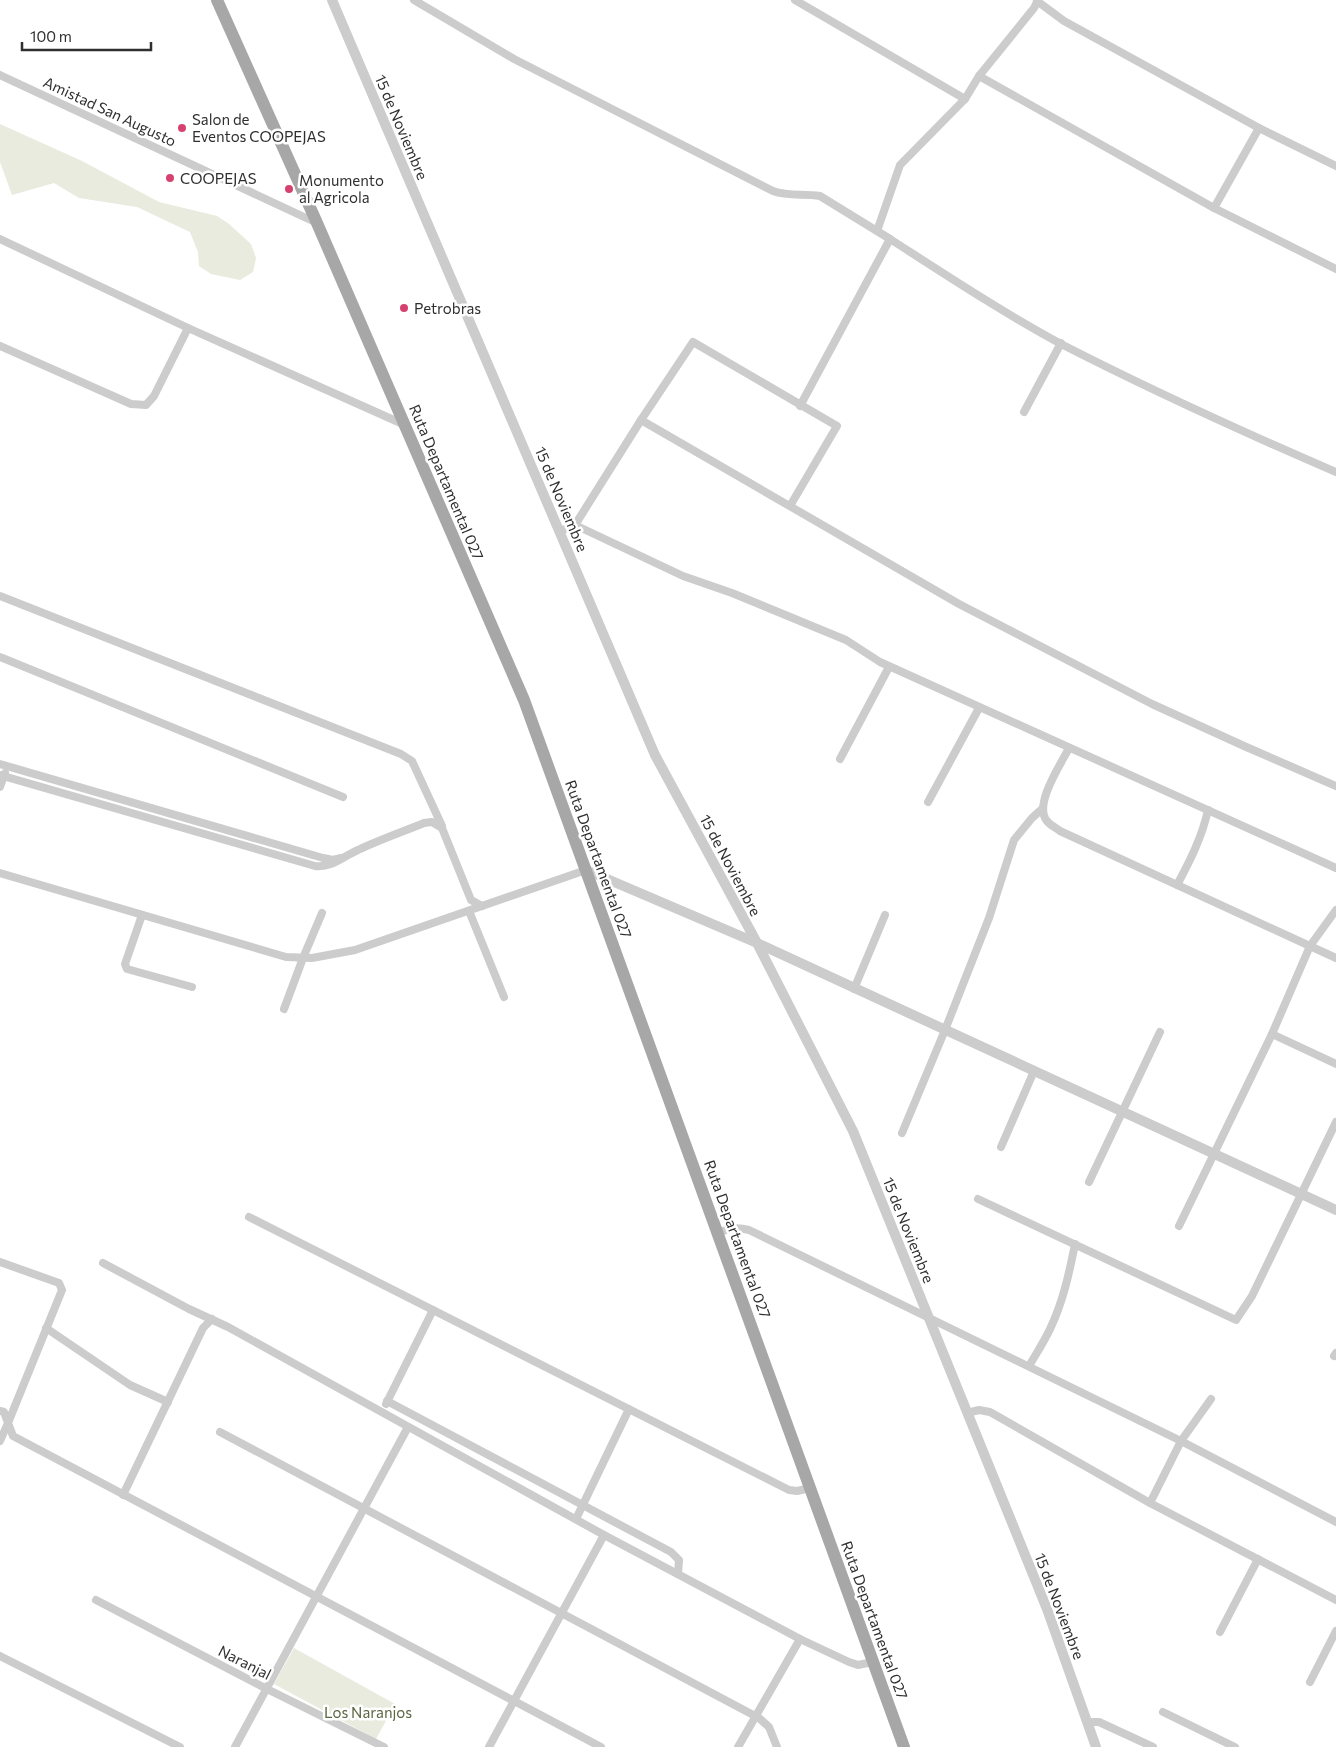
<svg xmlns="http://www.w3.org/2000/svg" width="1336" height="1747" font-family="Commissioner,sans-serif">
<rect width="100%" height="100%" fill="#fff"/>
<g fill="#e8ebde">
<polygon points="0,124 82,161 159,202 217,216 229,224 251,244 256,258 253,272 240,280 211,274 199,266 198,252 190,232 137,207 79,198 54,183 12,195 0,162"/>
<polygon points="294,1648 395,1704 376,1739 274,1684"/>
</g>
<g fill="none" stroke-linecap="round" stroke-linejoin="round">
<g stroke="#ccc" stroke-width="8">
<path d="M414 0 514 59 773 191C789 197 804 193 820 196L890 239"/>
<polyline points="795,0 965,99"/>
<polyline points="1037,1 1064,21 1259,128 1336,166"/>
<polyline points="0,75 317,223"/>
<polyline points="979,76 1214,208 1336,269"/>
<polyline points="1214,208 1259,128"/>
<polyline points="877,231 900,165 965,99 979,76 1034,8 1038,0"/>
<polyline points="0,239 188,328 405,425"/>
<polyline points="0,346 131,404 146,405 154,396 188,328"/>
<path d="M800 406 890 239C946 275 1002 312 1061 344 1151 390 1243 432 1336 472"/>
<polyline points="1024,412 1061,343"/>
<polyline points="790,506 837,426 693,342 641,420 959,604 1152,704 1244,746 1336,786"/>
<polyline points="575,525 641,420"/>
<polyline points="560,531 575,525 683,576 732,593 846,640 880,662 1336,868"/>
<polyline points="0,596 401,754 412,761 442,826"/>
<polyline points="0,657 343,797"/>
<path d="M1069 748C1061 764 1033 805 1047 821 1050 825 1056 828 1060 831L1336 958"/>
<polyline points="840,759 889,667"/>
<polyline points="0,764 323,858 333,860 341,858"/>
<path d="M0 775 315 866C332 868 342 857 358 850 379 840 402 832 424 823L432 822 442 828 471 900 482 906"/>
<polyline points="0,787 5,773"/>
<polyline points="928,802 979,708"/>
<polyline points="0,873 286,957 312,958 355,950 586,870"/>
<path d="M1177 885C1190 861 1202 837 1208 810"/>
<polyline points="469,911 504,997"/>
<polyline points="142,915 125,964 127,969 192,987"/>
<polyline points="854,989 885,915"/>
<polyline points="284,1009 303,958 322,913"/>
<polyline points="1272,1034 1336,1064"/>
<polyline points="902,1133 945,1030 989,918 1014,840 1032,818 1042,809"/>
<polyline points="1001,1147 1034,1071"/>
<polyline points="1089,1182 1160,1032"/>
<polyline points="978,1199 1236,1320 1252,1296 1336,1122"/>
<polyline points="249,1217 789,1490 797,1491 810,1488"/>
<polyline points="1179,1226 1272,1034 1310,946 1336,910"/>
<path d="M718 1233C730 1228 737 1227 749 1230L1181 1441 1336 1522"/>
<polyline points="0,1262 59,1283 62,1290 8,1423 13,1436 601,1747"/>
<polyline points="103,1263 189,1309 228,1327 604,1535 800,1639 849,1662 858,1665 873,1662"/>
<polyline points="46,1328 130,1385 168,1402"/>
<polyline points="1334,1356 1336,1353"/>
<path d="M1029 1366C1036 1354 1044 1342 1050 1329 1063 1302 1069 1274 1075 1244"/>
<polyline points="387,1401 671,1552 679,1560 678,1574"/>
<polyline points="386,1404 433,1310"/>
<polyline points="0,1411 4,1412 8,1423 0,1441"/>
<polyline points="967,1413 979,1410 990,1412 1150,1503 1336,1600"/>
<polyline points="220,1432 759,1718 769,1727 777,1747"/>
<polyline points="123,1495 203,1328 212,1319"/>
<polyline points="1150,1503 1181,1441 1211,1399"/>
<polyline points="576,1519 629,1409"/>
<polyline points="96,1600 265,1688 384,1747"/>
<polyline points="1220,1632 1258,1559"/>
<polyline points="0,1656 180,1747"/>
<polyline points="1310,1682 1336,1631"/>
<polyline points="1163,1712 1235,1747"/>
<polyline points="1087,1722 1099,1722 1153,1747"/>
<polyline points="235,1747 408,1427"/>
<polyline points="489,1747 604,1535"/>
<polyline points="738,1747 800,1639"/>
</g>
<g stroke="#ccc" stroke-width="10">
<polyline points="332,0 655,755 757,943 853,1131 1047,1609 1096,1747"/>
<polyline points="586,870 757,943 1336,1210"/>
</g>
<polyline stroke="#a7a7a7" stroke-width="12" points="217,0 317,223 524,700 904,1747"/>
</g>
<g fill="#d5426f" stroke="#fff" stroke-width="2">
<circle cx="182" cy="128" r="5"/>
<circle cx="170" cy="178" r="5"/>
<circle cx="289" cy="189" r="5"/>
<circle cx="404" cy="308" r="5"/>
</g>
<g text-anchor="middle" dominant-baseline="central" stroke-width="5" stroke-linejoin="round" paint-order="stroke">
<g font-size="15" fill="#2f2f2f" stroke="#fff">
<text transform="translate(110 111) rotate(25)">Amistad San Augusto</text>
<text transform="translate(402 127) rotate(67)">15 de Noviembre</text>
<text transform="translate(447 482) rotate(67)">Ruta Departamental 027</text>
<text transform="translate(562 499) rotate(67)">15 de Noviembre</text>
<text transform="translate(599 859) rotate(70)">Ruta Departamental 027</text>
<text transform="translate(731 865) rotate(62)">15 de Noviembre</text>
<text transform="translate(909 1230) rotate(68)">15 de Noviembre</text>
<text transform="translate(738 1239) rotate(70)">Ruta Departamental 027</text>
<text transform="translate(1060 1606) rotate(69)">15 de Noviembre</text>
<text transform="translate(875 1620) rotate(70)">Ruta Departamental 027</text>
<text transform="translate(245 1662) rotate(27)">Naranjal</text>
</g>
<g font-size="15" fill="#2f2f2f" stroke="#fff" text-anchor="start">
<text x="192" y="119">Salon de<tspan x="192" dy="17">Eventos COOPEJAS</tspan></text>
<text x="180" y="178">COOPEJAS</text>
<text x="299" y="180">Monumento<tspan x="299" dy="17">al Agricola</tspan></text>
<text x="414" y="308">Petrobras</text>
</g>
<g font-size="15" fill="#5b6640" stroke="#fff">
<text x="368" y="1712">Los Naranjos</text>
</g>
</g>
<path d="M22 42v8h129v-8" fill="none" stroke="#2f2f2f" stroke-width="2.5"/>
<text x="30" y="42" font-size="15" fill="#2f2f2f" stroke="#ffffff" stroke-width="4" paint-order="stroke">100 m</text>
</svg>
